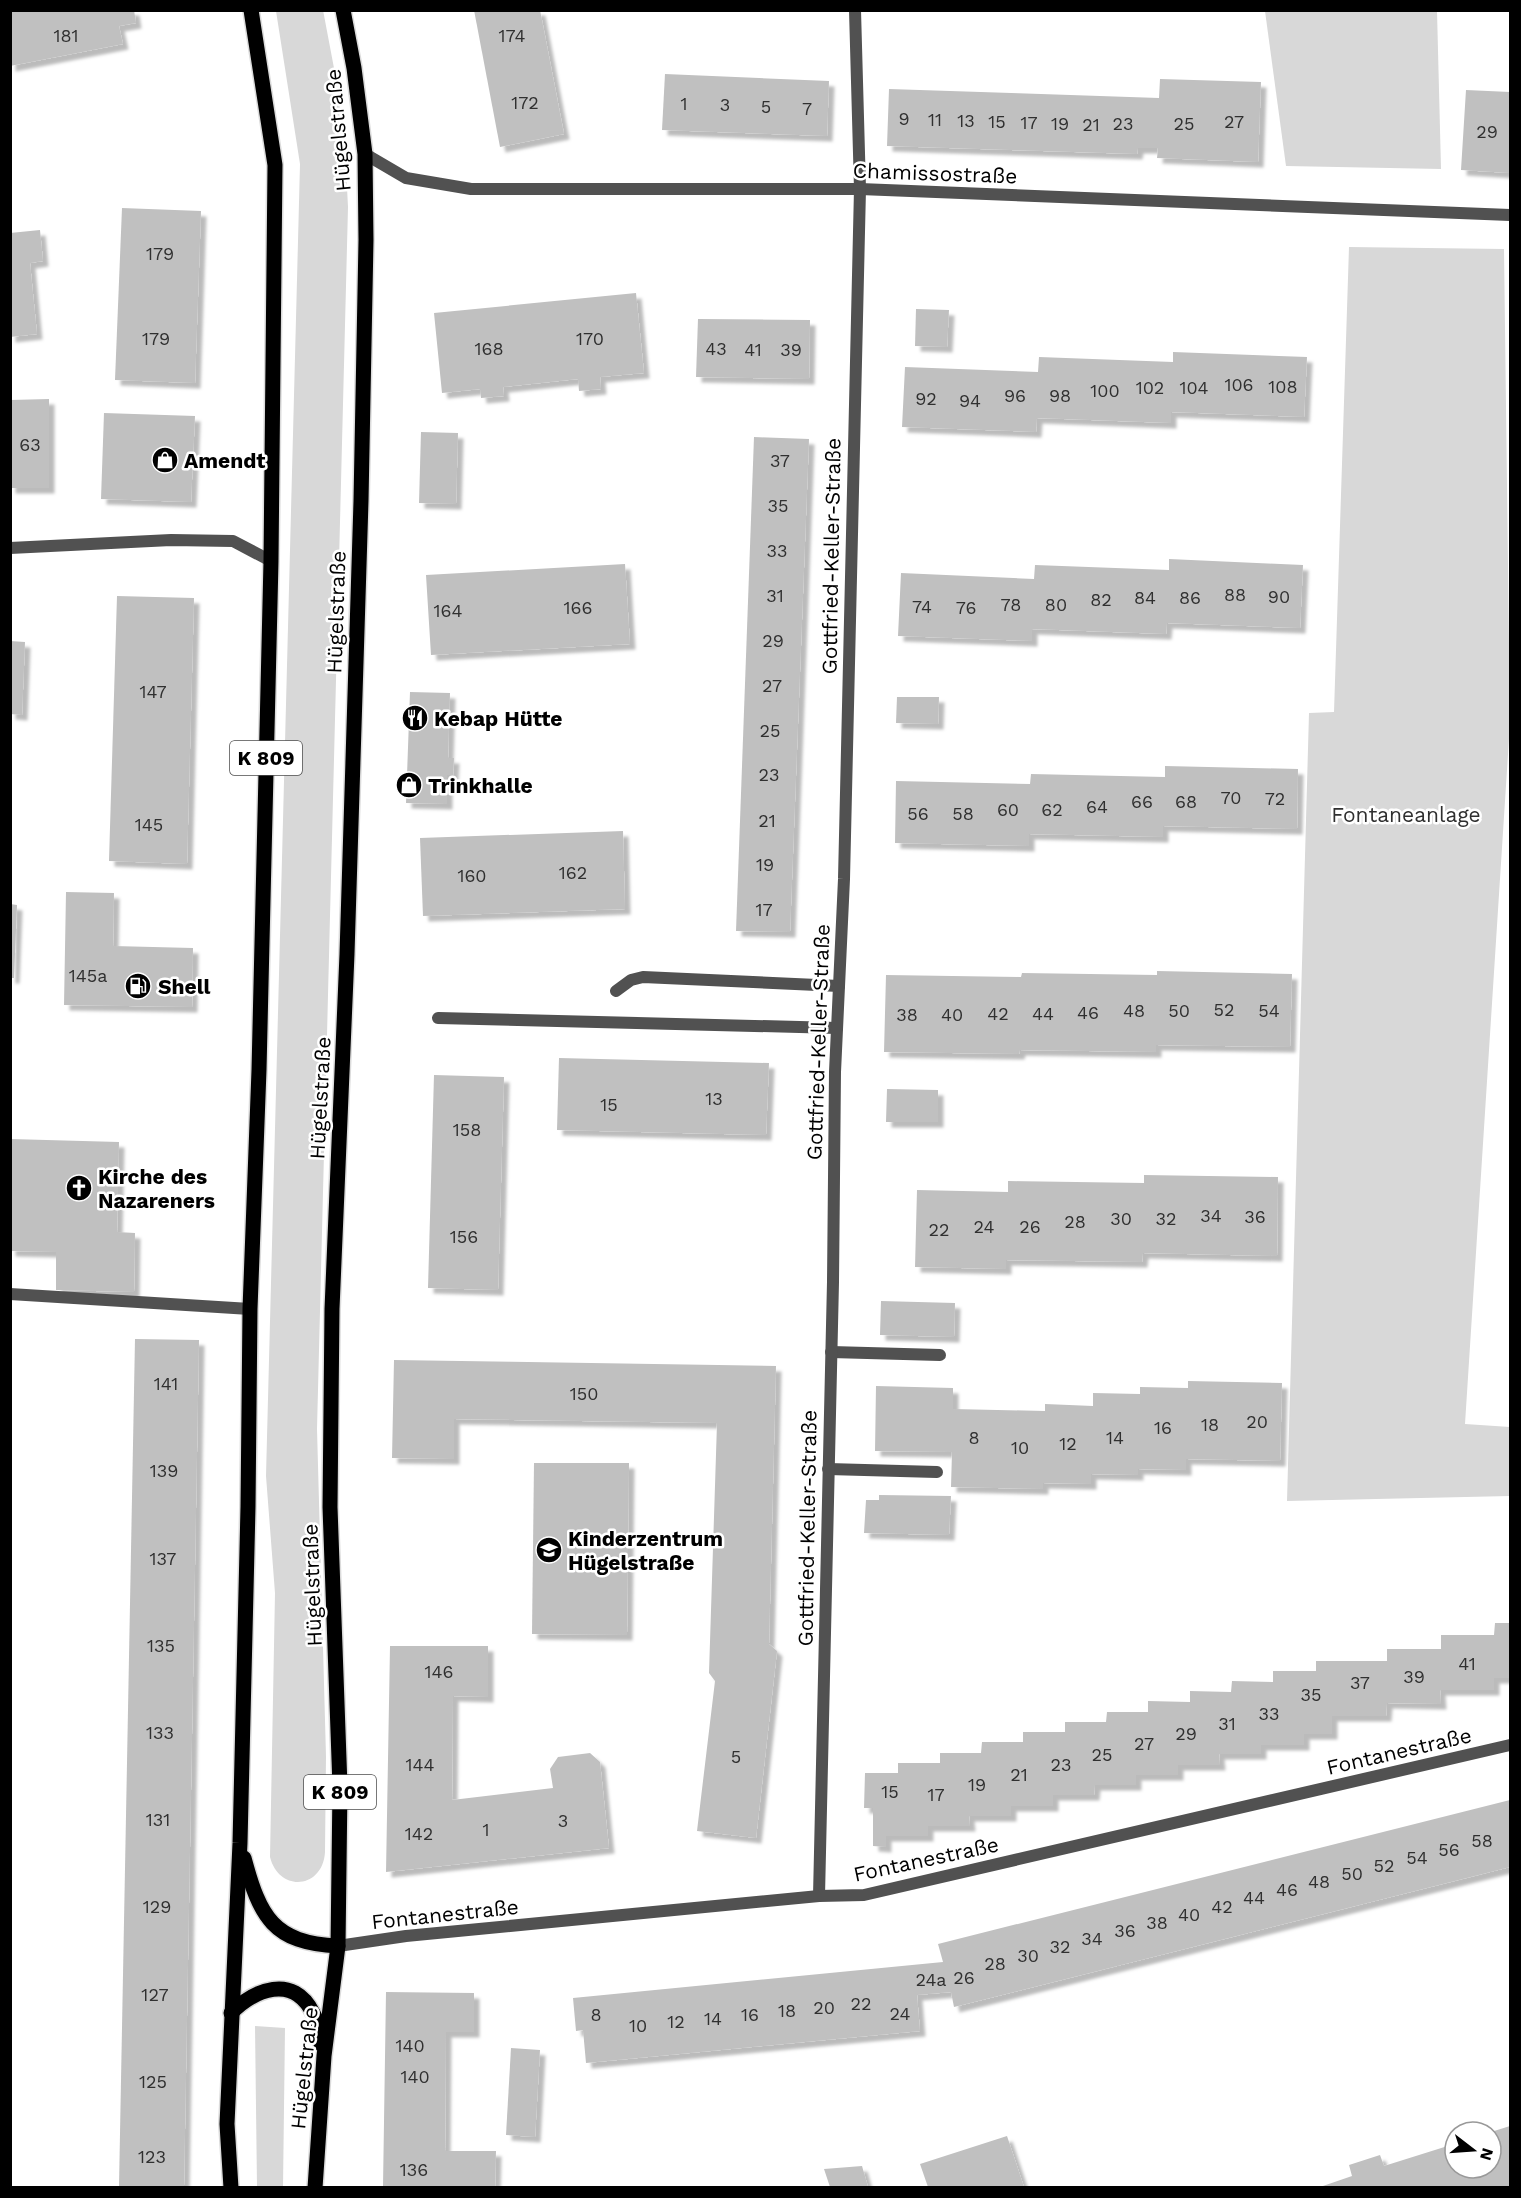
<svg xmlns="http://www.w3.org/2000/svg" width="1521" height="2198" font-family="'Work Sans',sans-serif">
<defs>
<filter id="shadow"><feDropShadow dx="5.5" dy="5.5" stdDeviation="1.5" flood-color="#0004"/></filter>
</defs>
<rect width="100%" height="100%" fill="#fff"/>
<g fill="#d8d8d8">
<path d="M323 10 337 84 345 148 348 207 317 1429 326 1756 325 1852C323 1889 279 1893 270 1857L275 1593 266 1476 300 164 276 11Z"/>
<polygon points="1265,11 1437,11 1441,169 1286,166"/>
<polygon points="1349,247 1504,249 1510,723 1465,1424 1510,1427 1510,1496 1287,1501 1309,713 1334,712"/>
<polygon points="255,2026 285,2028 283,2187 257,2187"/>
</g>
<g fill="#c0c0c0" filter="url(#shadow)">
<polygon points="10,10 134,10 136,23 119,26 123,44 10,66"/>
<polygon points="474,10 540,10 564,134 500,147"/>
<polygon points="665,74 829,81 827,136 662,130"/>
<polygon points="1160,79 1261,82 1258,162 1157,158 1158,148 1138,148 1137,154 887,146 889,89 1159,98"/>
<polygon points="1466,90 1510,92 1510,173 1461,170"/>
<polygon points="122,208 201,211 195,383 115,380"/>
<polygon points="40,230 43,261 30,263 37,334 10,337 10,233"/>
<polygon points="636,293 644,373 600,377 601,389 579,391 578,379 503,387 504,396 481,398 480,389 442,393 434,313"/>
<polygon points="916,309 949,310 947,347 915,346"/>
<polygon points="698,319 810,320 809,379 696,377"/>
<polygon points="1173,352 1307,357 1304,417 1171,412 1171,423 1037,418 1036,432 902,427 905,367 1038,372 1039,357 1173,362"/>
<polygon points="49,399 49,488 10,488 10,400"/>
<polygon points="104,413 195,416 191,502 101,499"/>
<polygon points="421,432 458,433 456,504 419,503"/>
<polygon points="754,437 809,439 790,932 736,931"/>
<polygon points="1169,559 1303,565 1300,628 1167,623 1166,634 1032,629 1032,641 898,636 901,573 1034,579 1035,565 1169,570"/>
<polygon points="625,564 630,644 431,655 426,575"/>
<polygon points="117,596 194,598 187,864 109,861"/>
<polygon points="10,641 25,642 22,715 10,714"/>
<polygon points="410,692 450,693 448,758 454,758 453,775 447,775 447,804 406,803"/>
<polygon points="897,697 939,697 938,724 896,723"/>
<polygon points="1165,766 1298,769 1297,829 1163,826 1163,837 1029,834 1029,846 895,843 896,781 1030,784 1031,774 1165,777"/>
<polygon points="623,831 625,909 423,916 420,838"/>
<polygon points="66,892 114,893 113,946 193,948 192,1007 64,1005"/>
<polygon points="10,904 17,905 14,978 10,978"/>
<polygon points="1157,971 1292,974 1290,1047 1156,1045 1156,1052 1020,1050 1019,1054 884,1052 886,975 1021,977 1022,973 1157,975"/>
<polygon points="559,1058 769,1063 766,1135 557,1130"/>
<polygon points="434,1075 504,1077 498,1290 428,1288"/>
<polygon points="887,1089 938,1090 938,1122 886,1122"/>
<polygon points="10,1139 119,1142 117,1232 135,1233 134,1292 56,1290 56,1252 10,1251"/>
<polygon points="1144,1175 1278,1177 1277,1256 1143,1253 1142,1262 1006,1260 1006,1269 915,1267 917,1190 1008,1192 1008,1181 1144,1183"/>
<polygon points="881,1301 955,1303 954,1337 880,1335"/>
<polygon points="135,1339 199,1340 184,2187 119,2187"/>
<polygon points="394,1360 776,1366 769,1644 777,1651 756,1838 697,1831 715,1681 709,1673 717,1423 454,1419 454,1459 392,1458"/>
<polygon points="1188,1381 1282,1383 1280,1461 1186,1459 1186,1470 1138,1469 1138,1475 1091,1474 1091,1484 1043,1483 1043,1489 951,1487 952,1452 875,1451 876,1386 953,1388 953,1409 1045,1411 1045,1404 1093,1406 1093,1393 1140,1394 1140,1387 1188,1388"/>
<polygon points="534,1463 629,1463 627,1635 532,1634"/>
<polygon points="879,1495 951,1496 949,1535 864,1533 866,1500 879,1500"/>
<polygon points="1495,1623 1510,1623 1510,1678 1494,1678 1494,1690 1440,1690 1441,1704 1387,1703 1386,1716 1332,1716 1332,1734 1304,1734 1304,1745 1261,1745 1261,1754 1219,1754 1220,1765 1178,1765 1178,1775 1136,1775 1136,1785 1095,1785 1094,1795 1053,1795 1053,1806 1011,1806 1011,1816 969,1816 970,1826 928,1826 928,1836 886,1836 886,1847 873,1846 873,1808 864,1808 865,1773 898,1773 898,1763 940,1763 940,1753 981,1753 982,1742 1023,1742 1023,1732 1065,1732 1065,1722 1106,1722 1107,1712 1148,1712 1148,1701 1190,1702 1190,1691 1231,1692 1232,1681 1273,1682 1273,1671 1316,1671 1316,1661 1387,1661 1387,1649 1441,1649 1441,1635 1494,1635"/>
<polygon points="390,1646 488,1646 488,1697 453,1696 452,1800 553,1788 550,1769 558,1757 590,1753 600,1762 609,1848 386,1872"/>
<polygon points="1510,1800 1510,1867 954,2007 951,1992 917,1995 920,2031 586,2063 583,2030 576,2031 573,1998 943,1962 938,1944"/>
<polygon points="386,1992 474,1993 474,2032 446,2032 445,2151 496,2151 495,2187 383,2187"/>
<polygon points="511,2048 540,2050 535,2137 506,2135"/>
<polygon points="1482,2123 1484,2132 1455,2132 1455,2168 1491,2168 1491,2132 1510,2126 1510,2187 1320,2187 1352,2176 1349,2165 1380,2155 1384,2166 1454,2144 1451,2133"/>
<polygon points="1007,2136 1024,2187 928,2187 920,2164"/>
<polygon points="862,2166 868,2187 830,2187 824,2169"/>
</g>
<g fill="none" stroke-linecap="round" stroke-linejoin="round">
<defs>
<g id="primary">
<path d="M244 1858C260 1917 273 1943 338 1946"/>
<path d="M231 2013C254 1990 293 1973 313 2013 318 2022 319 2034 321 2044"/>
<polyline points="231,2188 227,2124 240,1843 248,1507 250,1309 259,1070 271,561 275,165 251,10"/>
<polyline points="315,2188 324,2056 338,1946 340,1787 330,1507 332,1309 347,954 361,501 366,240 365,154 354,68 343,10"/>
</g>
</defs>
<use href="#primary" stroke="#dbdbdb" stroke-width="18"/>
<g stroke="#515151" stroke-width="12">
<polyline points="616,991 631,980 643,977 839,986"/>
<polyline points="438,1018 837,1028"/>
<polyline points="10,1294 250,1309"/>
<polyline points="831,1352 940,1355"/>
<polyline points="828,1469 937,1472"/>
</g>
<g stroke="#515151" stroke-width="12">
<polyline points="365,154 406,178 471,189 860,189 1510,215"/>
<polyline points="10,548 171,540 233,541 271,561"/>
<polyline points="819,1896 833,1282 835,1072 844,879 860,189 855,10"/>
<polyline points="338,1946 406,1936 819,1896 864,1895 1510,1745"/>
</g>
<use href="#primary" stroke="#000" stroke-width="15"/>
</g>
<defs>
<symbol id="shop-disc" viewBox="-11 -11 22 22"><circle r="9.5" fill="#000" stroke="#fff"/><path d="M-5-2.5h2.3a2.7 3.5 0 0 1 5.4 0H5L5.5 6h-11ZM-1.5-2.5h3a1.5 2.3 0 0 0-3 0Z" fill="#fff"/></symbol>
<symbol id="restaurant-disc" viewBox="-11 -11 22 22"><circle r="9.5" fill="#000" stroke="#fff"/><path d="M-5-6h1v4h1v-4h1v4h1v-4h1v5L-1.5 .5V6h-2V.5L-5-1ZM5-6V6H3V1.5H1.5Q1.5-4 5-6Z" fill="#fff"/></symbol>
<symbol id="fuel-disc" viewBox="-11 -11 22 22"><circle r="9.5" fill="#000" stroke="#fff"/><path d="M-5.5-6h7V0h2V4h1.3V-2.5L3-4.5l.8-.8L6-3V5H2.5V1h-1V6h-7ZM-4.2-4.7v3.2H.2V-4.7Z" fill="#fff"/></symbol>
<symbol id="church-disc" viewBox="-11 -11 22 22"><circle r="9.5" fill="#000" stroke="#fff"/><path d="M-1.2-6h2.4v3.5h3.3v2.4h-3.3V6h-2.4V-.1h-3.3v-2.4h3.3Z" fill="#fff"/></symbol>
<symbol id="school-disc" viewBox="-11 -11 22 22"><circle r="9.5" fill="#000" stroke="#fff"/><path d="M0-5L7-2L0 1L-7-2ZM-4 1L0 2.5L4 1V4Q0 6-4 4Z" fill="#fff"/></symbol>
</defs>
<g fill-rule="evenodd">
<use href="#shop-disc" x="150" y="445" width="30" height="30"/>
<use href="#restaurant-disc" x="400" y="703" width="30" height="30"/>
<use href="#shop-disc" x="394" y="770" width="30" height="30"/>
<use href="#fuel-disc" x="123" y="971" width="30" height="30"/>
<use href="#church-disc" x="64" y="1173" width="30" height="30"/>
<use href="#school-disc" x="534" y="1535" width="30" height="30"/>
</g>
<g text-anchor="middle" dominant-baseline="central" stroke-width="5" stroke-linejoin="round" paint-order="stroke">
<g font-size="18" fill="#303030">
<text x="66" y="35">181</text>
<text x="512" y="35">174</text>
<text x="525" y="102">172</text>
<text x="684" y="103">1</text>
<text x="725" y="104">3</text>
<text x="766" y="106">5</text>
<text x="807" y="108">7</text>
<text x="904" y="118">9</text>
<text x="935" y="119">11</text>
<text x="966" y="120">13</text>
<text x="997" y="121">15</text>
<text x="1234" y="121">27</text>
<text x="1029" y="122">17</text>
<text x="1060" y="123">19</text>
<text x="1123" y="123">23</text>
<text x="1184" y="123">25</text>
<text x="1091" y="124">21</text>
<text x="1487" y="131">29</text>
<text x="160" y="253">179</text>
<text x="156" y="338">179</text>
<text x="590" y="338">170</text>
<text x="489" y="348">168</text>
<text x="716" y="348">43</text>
<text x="753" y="349">41</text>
<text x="791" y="349">39</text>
<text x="1239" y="384">106</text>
<text x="1283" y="386">108</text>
<text x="1150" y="387">102</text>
<text x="1194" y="387">104</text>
<text x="1105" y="390">100</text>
<text x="1015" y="395">96</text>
<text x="1060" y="395">98</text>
<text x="926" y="398">92</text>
<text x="970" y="400">94</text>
<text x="30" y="444">63</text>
<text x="780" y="460">37</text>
<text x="778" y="505">35</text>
<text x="777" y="550">33</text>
<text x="1235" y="594">88</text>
<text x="775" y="595">31</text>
<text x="1279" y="596">90</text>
<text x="1145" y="597">84</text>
<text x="1190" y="597">86</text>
<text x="1101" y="599">82</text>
<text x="1011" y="604">78</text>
<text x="1056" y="604">80</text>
<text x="922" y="606">74</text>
<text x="578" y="607">166</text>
<text x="966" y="607">76</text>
<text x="448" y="610">164</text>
<text x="773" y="640">29</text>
<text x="772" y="685">27</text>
<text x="153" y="691">147</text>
<text x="770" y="730">25</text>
<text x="769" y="774">23</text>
<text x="1231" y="797">70</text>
<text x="1275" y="798">72</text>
<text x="1142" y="801">66</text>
<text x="1186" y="801">68</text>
<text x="1097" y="806">64</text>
<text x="1008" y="809">60</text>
<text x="1052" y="809">62</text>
<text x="918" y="813">56</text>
<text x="963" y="813">58</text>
<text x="767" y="820">21</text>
<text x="149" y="824">145</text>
<text x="765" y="864">19</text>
<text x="573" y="872">162</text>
<text x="472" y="875">160</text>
<text x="764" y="909">17</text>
<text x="88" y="975">145a</text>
<text x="1224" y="1009">52</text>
<text x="1134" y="1010">48</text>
<text x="1179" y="1010">50</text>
<text x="1269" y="1010">54</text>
<text x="1088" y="1012">46</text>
<text x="998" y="1013">42</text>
<text x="1043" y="1013">44</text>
<text x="907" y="1014">38</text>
<text x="952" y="1014">40</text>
<text x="714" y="1098">13</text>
<text x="609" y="1104">15</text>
<text x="467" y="1129">158</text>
<text x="1211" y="1215">34</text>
<text x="1255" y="1216">36</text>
<text x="1121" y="1218">30</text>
<text x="1166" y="1218">32</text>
<text x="1075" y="1221">28</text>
<text x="984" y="1226">24</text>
<text x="1030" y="1226">26</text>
<text x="939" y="1229">22</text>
<text x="464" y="1236">156</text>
<text x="166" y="1383">141</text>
<text x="584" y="1393">150</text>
<text x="1257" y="1421">20</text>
<text x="1210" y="1424">18</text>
<text x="1163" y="1427">16</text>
<text x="974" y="1437">8</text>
<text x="1115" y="1437">14</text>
<text x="1068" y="1443">12</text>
<text x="1020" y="1447">10</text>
<text x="164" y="1470">139</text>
<text x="163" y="1558">137</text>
<text x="161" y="1645">135</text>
<text x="1467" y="1663">41</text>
<text x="439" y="1671">146</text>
<text x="1414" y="1676">39</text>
<text x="1360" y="1682">37</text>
<text x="1311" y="1694">35</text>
<text x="1269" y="1713">33</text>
<text x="1227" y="1723">31</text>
<text x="160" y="1732">133</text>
<text x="1186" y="1733">29</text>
<text x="1144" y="1743">27</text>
<text x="1102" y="1754">25</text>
<text x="736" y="1756">5</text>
<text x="420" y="1764">144</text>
<text x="1061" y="1764">23</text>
<text x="1019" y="1774">21</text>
<text x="977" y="1784">19</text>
<text x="890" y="1791">15</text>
<text x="936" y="1794">17</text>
<text x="158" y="1819">131</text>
<text x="563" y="1820">3</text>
<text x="486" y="1829">1</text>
<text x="419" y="1833">142</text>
<text x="1482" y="1840">58</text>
<text x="1449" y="1849">56</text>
<text x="1417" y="1857">54</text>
<text x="1384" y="1865">52</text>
<text x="1352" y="1873">50</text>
<text x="1319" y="1881">48</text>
<text x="1287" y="1889">46</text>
<text x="1254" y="1897">44</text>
<text x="157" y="1906">129</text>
<text x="1222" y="1906">42</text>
<text x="1189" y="1914">40</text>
<text x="1157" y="1922">38</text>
<text x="1125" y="1930">36</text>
<text x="1092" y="1938">34</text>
<text x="1060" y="1946">32</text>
<text x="1028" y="1955">30</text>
<text x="995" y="1963">28</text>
<text x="964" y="1977">26</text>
<text x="931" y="1979">24a</text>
<text x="155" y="1994">127</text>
<text x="861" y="2003">22</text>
<text x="824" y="2007">20</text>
<text x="787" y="2010">18</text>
<text x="900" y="2013">24</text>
<text x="596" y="2014">8</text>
<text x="750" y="2014">16</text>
<text x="713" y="2018">14</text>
<text x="676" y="2021">12</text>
<text x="638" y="2025">10</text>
<text x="410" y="2045">140</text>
<text x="415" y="2076">140</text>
<text x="153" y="2081">125</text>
<text x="152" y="2156">123</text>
<text x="414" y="2169">136</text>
</g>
<g fill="#fff" stroke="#4c4c4c" stroke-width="1.5">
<rect x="230" y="741" width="72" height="34" rx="4.5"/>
<rect x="304" y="1775" width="72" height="34" rx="4.5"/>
</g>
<g font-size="20" font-weight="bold" fill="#000">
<text x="266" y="758">K 809</text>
<text x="340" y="1792">K 809</text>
</g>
<g font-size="21" fill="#000" stroke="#fff">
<text transform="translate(338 130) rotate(-95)">Hügelstraße</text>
<text transform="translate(935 173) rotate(2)">Chamissostraße</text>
<text transform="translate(831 556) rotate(-89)">Gottfried-Keller-Straße</text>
<text transform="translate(336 612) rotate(-88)">Hügelstraße</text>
<text transform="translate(818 1042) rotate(-88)">Gottfried-Keller-Straße</text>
<text transform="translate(320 1098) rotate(-87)">Hügelstraße</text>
<text transform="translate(807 1528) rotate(-89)">Gottfried-Keller-Straße</text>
<text transform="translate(312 1585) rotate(-92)">Hügelstraße</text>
<text transform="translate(1399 1751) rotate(-13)">Fontanestraße</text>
<text transform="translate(926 1859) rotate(-12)">Fontanestraße</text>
<text transform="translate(445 1914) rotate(-6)">Fontanestraße</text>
<text transform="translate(304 2068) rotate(-84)">Hügelstraße</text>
</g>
<g font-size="21" font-weight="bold" fill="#000" stroke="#fff" text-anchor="start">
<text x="184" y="460">Amendt</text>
<text x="434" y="718">Kebap Hütte</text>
<text x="428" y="785">Trinkhalle</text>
<text x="158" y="986">Shell</text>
<text x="98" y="1176">Kirche des<tspan x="98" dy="24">Nazareners</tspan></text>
<text x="568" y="1538">Kinderzentrum<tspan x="568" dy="24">Hügelstraße</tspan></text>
</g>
<g font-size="21" fill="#2f2f2f" stroke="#fff">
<text x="1406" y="814">Fontaneanlage</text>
</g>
</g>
<rect width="1521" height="2198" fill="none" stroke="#000000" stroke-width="24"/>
<g transform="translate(1473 2150) rotate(107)"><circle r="28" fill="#ffffff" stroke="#999999" stroke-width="1.5"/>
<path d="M0-4.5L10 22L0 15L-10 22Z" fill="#000000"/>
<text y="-9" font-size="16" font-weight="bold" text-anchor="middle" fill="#000000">N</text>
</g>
</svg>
